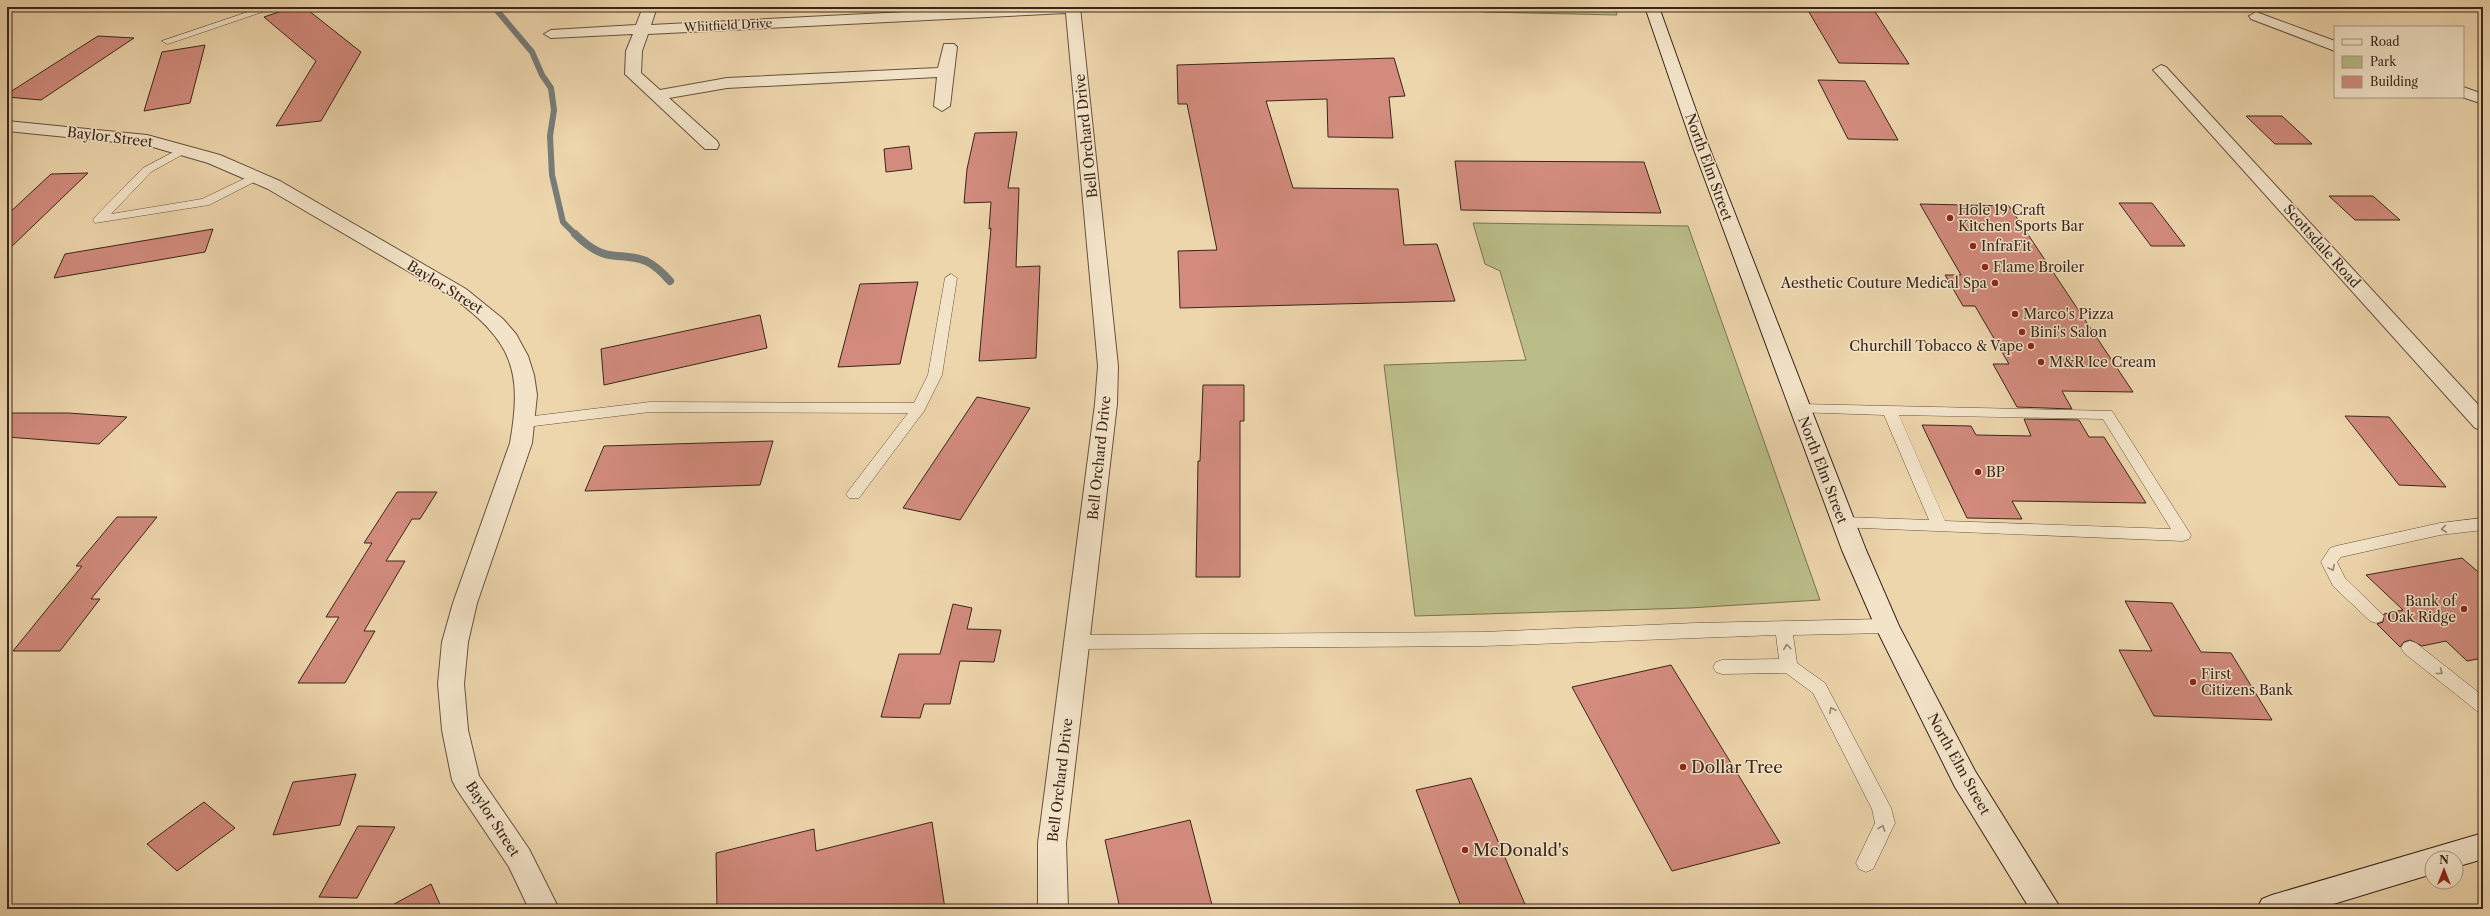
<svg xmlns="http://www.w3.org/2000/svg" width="2490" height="916" font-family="'Libre Caslon Text',serif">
<rect width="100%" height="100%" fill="#edd5ac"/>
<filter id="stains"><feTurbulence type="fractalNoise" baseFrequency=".005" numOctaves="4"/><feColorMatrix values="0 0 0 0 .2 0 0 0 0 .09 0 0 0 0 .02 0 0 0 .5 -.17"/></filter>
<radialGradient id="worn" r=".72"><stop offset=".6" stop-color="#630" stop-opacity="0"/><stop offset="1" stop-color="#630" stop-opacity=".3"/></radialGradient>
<g fill="#babd88" stroke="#7a7251">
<polygon points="1483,7 1615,7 1617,15 1484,12"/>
<polygon points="1473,223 1688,226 1820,600 1689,608 1415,616 1384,365 1526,360 1500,271 1485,264"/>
</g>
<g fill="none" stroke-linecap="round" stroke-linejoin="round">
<polyline stroke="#777c78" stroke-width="6" points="494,7 532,52 542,75 551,88 554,110 550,136 552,175 563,222 576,235"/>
<path stroke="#777c78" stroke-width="8" d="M575 234C584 243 597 253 609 255 622 257 634 256 646 261 656 266 663 273 670 281"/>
</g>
<g fill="#d28b7d" stroke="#3a261a">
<polygon points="294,7 304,7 361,52 321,121 276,126 316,61 264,17"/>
<polygon points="1806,7 1872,7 1909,64 1839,63"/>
<polygon points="98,36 134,38 41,100 7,97 7,94"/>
<polygon points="205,45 190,103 144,111 162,52"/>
<polygon points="1394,58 1405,96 1389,97 1393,138 1328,137 1327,99 1266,101 1293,188 1398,189 1404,245 1437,244 1455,301 1180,308 1178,251 1217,250 1187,104 1178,104 1177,65"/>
<polygon points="1818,80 1865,81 1898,140 1848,139"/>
<polygon points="2246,116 2282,116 2312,144 2275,144"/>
<polygon points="1017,132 1008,188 1019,188 1016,267 1040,266 1036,358 979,361 991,228 989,229 991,202 964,203 967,169 975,133"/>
<polygon points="909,146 912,169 886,172 884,149"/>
<polygon points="1455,161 1644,162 1661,213 1461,210"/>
<polygon points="88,173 7,251 7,215 51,174"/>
<polygon points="2329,196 2373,196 2400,220 2355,220"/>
<polygon points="2119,203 2152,203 2185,246 2151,246"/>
<polygon points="1920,204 2009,206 2133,392 2062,391 2072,409 2017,407 1993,364 2009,364 1975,306 1963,306 1945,275 1961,275"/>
<polygon points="213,229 205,252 54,278 65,254"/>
<polygon points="918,282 900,364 838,367 860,284"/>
<polygon points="760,315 767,348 604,385 601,349"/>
<polygon points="1203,385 1244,385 1244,421 1240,421 1240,577 1196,577 1198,461 1200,461"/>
<polygon points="977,397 1030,408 960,520 903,508"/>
<polygon points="7,413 68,413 127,417 99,444 7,437"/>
<polygon points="2345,416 2389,417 2446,487 2399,485"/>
<polygon points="2024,419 2079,420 2089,437 2104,437 2146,503 2012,501 2022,519 1967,518 1922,425 1971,426 1976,435 2031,436"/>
<polygon points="773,441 760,485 585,491 604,446"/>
<polygon points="397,492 437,492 420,519 412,519 386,561 405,561 364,631 375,631 345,683 298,683 339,617 326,617 372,543 364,543"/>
<polygon points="117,517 157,517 91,599 100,599 60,651 13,651 82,566 76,566"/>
<polygon points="2462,558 2483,576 2483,658 2467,661 2446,641 2422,646 2410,640 2404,642 2400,647 2377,624 2383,622 2384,614 2403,610 2366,575"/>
<polygon points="2125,601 2172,603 2201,652 2231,653 2272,720 2154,716 2119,650 2152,651"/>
<polygon points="953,604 972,608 967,629 1001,630 994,662 960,661 950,704 924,704 920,718 881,717 899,654 940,654"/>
<polygon points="1671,665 1780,843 1672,871 1572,687"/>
<polygon points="356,774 340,825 273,835 293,782"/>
<polygon points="1471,778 1527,909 1462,909 1416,790"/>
<polygon points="204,802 235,828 177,871 147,844"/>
<polygon points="1190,820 1213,909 1120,909 1105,840"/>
<polygon points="932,822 945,909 717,909 716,853 814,829 816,851"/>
<polygon points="358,826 395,827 357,898 319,897"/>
<polygon points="431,884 442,909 385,909"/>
</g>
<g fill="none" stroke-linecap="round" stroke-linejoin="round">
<defs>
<g id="service">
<polygon points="260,8 268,10 171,43 167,44 162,41"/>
<polygon points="183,147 187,148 187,152 151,172 111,214 202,199 252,175 260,175 262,178 209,205 95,223 93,220 95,217 143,168"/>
<polygon points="951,274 957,278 942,375 924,411 859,498 849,498 846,494 908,413 650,412 526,427 519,422 526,417 650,402 914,403 928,375 945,278"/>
<path d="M1800 404 2112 411 2191 535 2189 539 2183 541 1838 527 1836 523 1838 519 1844 517 1929 520 1884 415 1795 412 1793 409 1795 406ZM1899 415 2103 419 2171 529 1945 521Z"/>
<polygon points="2483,518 2483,530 2440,535 2341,557 2337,562 2345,578 2384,616 2382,621 2376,623 2370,621 2333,586 2321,562 2330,548 2336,546 2440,523"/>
<polygon points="1887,619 1893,621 1895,626 1893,631 1887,633 1793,635 1797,663 1825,683 1891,808 1895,823 1873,869 1866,872 1859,869 1856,863 1875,823 1872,809 1813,693 1786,673 1722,674 1716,672 1713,667 1716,662 1722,660 1779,659 1776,635 1483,646 1077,649 1071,647 1068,642 1071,637 1077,635 1483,632 1696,623"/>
<polygon points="2410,641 2416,643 2483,696 2483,713 2477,711 2404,653 2401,648 2404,643"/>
</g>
<g id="minor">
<polygon points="643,7 657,7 651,25 1006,7 1080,7 1118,366 1117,404 1066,843 1068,909 1038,909 1038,843 1095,404 1098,366 1066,13 648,34 642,51 641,73 660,90 727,78 938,68 944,44 954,44 957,47 950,106 942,111 934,106 937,77 727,88 669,98 717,141 719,145 717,149 705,149 625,74 626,51 633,34 551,38 544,34 551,30 636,25"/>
<polygon points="2256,12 2335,41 2335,51 2251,19 2249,16"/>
<polygon points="2161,65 2166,67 2483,410 2483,430 2475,428 2156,73 2153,70"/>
<polygon points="2463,87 2483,94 2483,104 2462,97"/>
<path d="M7 121 147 135 220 155 280 181 466 289 503 319 516 334 528 356 534 375 537 395 532 443 477 603 468 642 464 684 468 730 479 776 529 849 559 909H529L509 867 456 788 452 780 442 730 438 684 442 642 453 603 510 443C523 370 512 341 452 297L268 189 208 163 146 145 7 131Z"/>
</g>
<g id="secondary">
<polygon points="1645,7 1659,7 1709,147 1866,550 1899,626 1975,771 2061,909 2030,909 1955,787 1875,626 1842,550 1693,147"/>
<polygon points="2483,833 2483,859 2456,867 2456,858 2432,858 2432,874 2317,909 2257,909 2262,899 2272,895"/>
</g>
</defs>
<use href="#service" stroke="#67523e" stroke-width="1"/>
<use href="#minor" stroke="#67523e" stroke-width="2"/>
<use href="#secondary" stroke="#3a261a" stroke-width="2"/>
<use href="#service" fill="#f3e4c9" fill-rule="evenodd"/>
<use href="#minor" fill="#f3e4c9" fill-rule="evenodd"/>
<use href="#secondary" fill="#f3e4c9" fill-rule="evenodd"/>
</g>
<defs><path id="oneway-chevron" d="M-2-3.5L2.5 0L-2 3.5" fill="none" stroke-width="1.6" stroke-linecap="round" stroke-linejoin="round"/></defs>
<g stroke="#968572">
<use href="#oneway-chevron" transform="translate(2444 529) rotate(173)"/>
<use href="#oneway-chevron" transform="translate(2332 568) rotate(62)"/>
<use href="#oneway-chevron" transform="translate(1787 647) rotate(-97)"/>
<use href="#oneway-chevron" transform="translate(2440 672) rotate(38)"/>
<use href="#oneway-chevron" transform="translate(1832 710) rotate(-117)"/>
<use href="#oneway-chevron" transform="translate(1882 828) rotate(-70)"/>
</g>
<g fill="#8f2418" stroke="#f3e4c9" stroke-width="1.5">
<circle cx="1950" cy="218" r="4"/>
<circle cx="1973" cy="246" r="4"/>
<circle cx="1985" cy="267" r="4"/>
<circle cx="1995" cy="283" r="4"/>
<circle cx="2015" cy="314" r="4"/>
<circle cx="2022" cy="332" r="4"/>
<circle cx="2031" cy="346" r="4"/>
<circle cx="2041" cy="362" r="4"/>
<circle cx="1978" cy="472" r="4"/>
<circle cx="2464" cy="609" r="4"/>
<circle cx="2193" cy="682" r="4"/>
<circle cx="1683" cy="767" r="4"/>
<circle cx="1465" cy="850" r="4"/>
</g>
<g text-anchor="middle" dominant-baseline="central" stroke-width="3" stroke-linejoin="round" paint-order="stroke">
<g font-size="12" fill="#3a261a" stroke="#f3e4c9">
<text transform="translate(728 25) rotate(-3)">Whitfield Drive</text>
</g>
<g font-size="14" fill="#3a261a" stroke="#f3e4c9">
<text transform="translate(1086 136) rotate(-96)">Bell Orchard Drive</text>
<text transform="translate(110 137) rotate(7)">Baylor Street</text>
<text transform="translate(1709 167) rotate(70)">North Elm Street</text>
<text transform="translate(2322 246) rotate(48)">Scottsdale Road</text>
<text transform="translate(445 287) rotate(32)">Baylor Street</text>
<text transform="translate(1099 458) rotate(-84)">Bell Orchard Drive</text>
<text transform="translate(1823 470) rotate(69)">North Elm Street</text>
<text transform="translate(1959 764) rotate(61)">North Elm Street</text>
<text transform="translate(1060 780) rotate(-83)">Bell Orchard Drive</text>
<text transform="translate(493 819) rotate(57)">Baylor Street</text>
</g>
<g font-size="14" fill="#3a261a" stroke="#f3e4c9" text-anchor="start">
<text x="1958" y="210">Hole 19 Craft<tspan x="1958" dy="16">Kitchen Sports Bar</tspan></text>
<text x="1981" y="246">InfraFit</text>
<text x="1993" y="267">Flame Broiler</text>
<text x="1987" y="283" text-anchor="end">Aesthetic Couture Medical Spa</text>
<text x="2023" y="314">Marco's Pizza</text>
<text x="2030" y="332">Bini's Salon</text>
<text x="2023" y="346" text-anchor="end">Churchill Tobacco &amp; Vape</text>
<text x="2049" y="362">M&amp;R Ice Cream</text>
<text x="1986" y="472">BP</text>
<text x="2456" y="601" text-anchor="end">Bank of<tspan x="2456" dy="16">Oak Ridge</tspan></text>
<text x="2201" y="674">First<tspan x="2201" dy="16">Citizens Bank</tspan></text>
</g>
<g font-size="17" fill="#3a261a" stroke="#f3e4c9" text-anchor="start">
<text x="1691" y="767">Dollar Tree</text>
<text x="1473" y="850">McDonald's</text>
</g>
</g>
<rect width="2490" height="916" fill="none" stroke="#edd5ac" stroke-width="24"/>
<rect x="8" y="8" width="2474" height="900" fill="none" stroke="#3a261a" stroke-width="2"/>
<rect x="12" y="12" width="2466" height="892" fill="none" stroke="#3a261a"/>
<rect x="2334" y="26" width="130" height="72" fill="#f3e4c9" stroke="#a99883"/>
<rect x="2342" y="39" width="20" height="6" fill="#f3e4c9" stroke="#a99883"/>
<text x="2370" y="46" font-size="12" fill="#3a261a">Road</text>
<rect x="2342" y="56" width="20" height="12" fill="#babd88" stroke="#a99883"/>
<text x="2370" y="66" font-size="12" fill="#3a261a">Park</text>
<rect x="2342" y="76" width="20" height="12" fill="#d28b7d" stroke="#a99883"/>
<text x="2370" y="86" font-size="12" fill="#3a261a">Building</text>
<g transform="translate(2444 870)"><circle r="19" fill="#f3e4c9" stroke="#a99883"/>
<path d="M0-3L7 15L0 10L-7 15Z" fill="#8f2418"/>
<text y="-6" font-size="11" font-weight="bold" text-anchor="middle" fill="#3a261a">N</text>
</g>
<rect width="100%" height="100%" filter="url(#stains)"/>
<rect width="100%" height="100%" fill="url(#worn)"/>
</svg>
